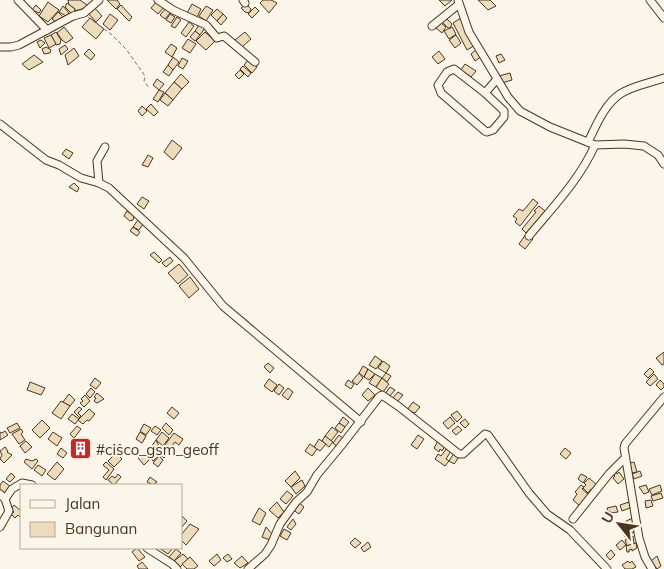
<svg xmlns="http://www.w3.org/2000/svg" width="664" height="569" font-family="Mulish,sans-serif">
<rect width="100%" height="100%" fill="#fbf6e9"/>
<g fill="#ecdcbc" stroke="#4a3520">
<polygon points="68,0 80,0 87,5 85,8 75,11 75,9 69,5"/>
<polygon points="107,0 117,0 120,4 116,9"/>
<polygon points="263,0 271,0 277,3 269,13 260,3"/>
<polygon points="439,0 452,0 445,6"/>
<polygon points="478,0 490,0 496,6 488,10"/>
<polygon points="157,1 164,7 158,14 151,8"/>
<polygon points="48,2 59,10 48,22 39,16"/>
<polygon points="67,3 75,9 74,13 71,13 65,7"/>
<polygon points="192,4 201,9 196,19 187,13"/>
<polygon points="246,4 251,9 249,13 245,12 241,8"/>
<polygon points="36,5 41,10 39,13 32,10"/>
<polygon points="121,5 132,17 129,21 117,9"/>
<polygon points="63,6 69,13 66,16 59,12"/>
<polygon points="206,6 213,10 206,21 199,16"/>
<polygon points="94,7 102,16 96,22 88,13"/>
<polygon points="255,7 259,11 252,18 248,14"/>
<polygon points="166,8 171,12 165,19 160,15"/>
<polygon points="217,9 223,14 217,21 211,15"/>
<polygon points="58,12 64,18 56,22 52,19"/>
<polygon points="110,14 118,20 110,30 103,24"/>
<polygon points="170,14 175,17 171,23 166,20"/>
<polygon points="223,14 227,18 221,25 217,21"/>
<polygon points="177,17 181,20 175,28 171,26"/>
<polygon points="90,18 104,29 96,39 82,27"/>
<polygon points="446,18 452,24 450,28 448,28 442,22"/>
<polygon points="461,18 475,45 467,50 453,23"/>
<polygon points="189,22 194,26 186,37 181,33"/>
<polygon points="440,22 446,27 442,33 436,28"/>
<polygon points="200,24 205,28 200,35 195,31"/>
<polygon points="64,27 73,38 66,43 62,40 57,33"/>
<polygon points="452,27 456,34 449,39 444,31"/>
<polygon points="195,31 200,35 195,41 190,37"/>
<polygon points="56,32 61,40 60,44 56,45 51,35"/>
<polygon points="205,32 215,41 206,50 196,41"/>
<polygon points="245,32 251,39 242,47 235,40"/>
<polygon points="51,35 56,44 49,48 44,38"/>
<polygon points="456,35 461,43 455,48 449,40"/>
<polygon points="188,39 196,44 190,53 182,48"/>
<polygon points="41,40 45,43 40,48 37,42"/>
<polygon points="171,44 177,48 172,57 165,52"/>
<polygon points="65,45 68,49 61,55 59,49"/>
<polygon points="46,47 51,50 50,53 44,54 42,49"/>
<polygon points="74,48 79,56 68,65 65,55"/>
<polygon points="89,49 95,55 91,60 84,54"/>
<polygon points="477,49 482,56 475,61 471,54"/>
<polygon points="439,51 445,59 438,64 432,57"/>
<polygon points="501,54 505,60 499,63 496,56"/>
<polygon points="34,55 43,62 29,70 22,64"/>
<polygon points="173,57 179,62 173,70 168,65"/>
<polygon points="182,58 188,61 183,69 178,66"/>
<polygon points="248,60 257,67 252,73 244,65"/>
<polygon points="465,64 476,71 471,77 461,70"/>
<polygon points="168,65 173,70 169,76 163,72"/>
<polygon points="243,66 251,73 248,77 240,69"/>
<polygon points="240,70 244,74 239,79 235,75"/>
<polygon points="510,73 512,80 502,83 499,76"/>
<polygon points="181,74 189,82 182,89 174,82"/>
<polygon points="157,79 164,84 159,90 153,85"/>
<polygon points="174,82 182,89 173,100 165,93"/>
<polygon points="159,90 164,92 158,102 153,99"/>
<polygon points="165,93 173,100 168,106 160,100"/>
<polygon points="151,104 158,112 154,116 146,109"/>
<polygon points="142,106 147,111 142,116 138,111"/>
<polygon points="172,140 182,148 173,160 164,152"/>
<polygon points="66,149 73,153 69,159 62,154"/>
<polygon points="148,155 153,158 148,167 142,165"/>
<polygon points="74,183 79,188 77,192 69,187"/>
<polygon points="142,197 149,201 144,209 137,204"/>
<polygon points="533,199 538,203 520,226 515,222 517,219 513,216 519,209 523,211"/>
<polygon points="539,206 545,211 526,233 522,229 536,212 534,211"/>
<polygon points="127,211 134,216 133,220 130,221 124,216"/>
<polygon points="138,220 143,224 139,230 133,227"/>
<polygon points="133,227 140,232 137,236 130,231"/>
<polygon points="526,234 533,239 525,249 519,244"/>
<polygon points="154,252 162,260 159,263 150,255"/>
<polygon points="170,257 173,261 166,267 162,263"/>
<polygon points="179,264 188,275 178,284 168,273"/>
<polygon points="190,277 199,289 189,298 179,286"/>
<polygon points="664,352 664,364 662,365 656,358"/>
<polygon points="375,356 382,361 376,369 369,365"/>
<polygon points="383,361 390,366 386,373 378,368"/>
<polygon points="268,363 274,368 270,373 264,367"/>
<polygon points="363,366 368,369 364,377 359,373"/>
<polygon points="650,368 654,372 648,378 644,374"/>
<polygon points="368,369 375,374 369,380 364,377"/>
<polygon points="359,373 363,378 357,385 352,381"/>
<polygon points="386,373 391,376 387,382 382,378"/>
<polygon points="375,374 382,378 376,387 369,383"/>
<polygon points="654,374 658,379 650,386 646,382"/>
<polygon points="95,378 101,383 96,389 90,385"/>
<polygon points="382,378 389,384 383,392 376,387"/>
<polygon points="269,379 277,385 272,392 264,386"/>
<polygon points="348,380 354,384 351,389 345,385"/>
<polygon points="660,380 664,384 664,387 661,390 656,385"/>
<polygon points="30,382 45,388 41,395 27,390"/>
<polygon points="279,384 284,388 279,395 274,391"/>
<polygon points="390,387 395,390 389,397 385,394"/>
<polygon points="91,388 95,392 90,398 86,394"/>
<polygon points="288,388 293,392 288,400 282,395"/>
<polygon points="368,388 375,395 368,401 362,395"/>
<polygon points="398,392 403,395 397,402 392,399"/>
<polygon points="97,393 104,399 97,403 94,401 96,398 94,397"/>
<polygon points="69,394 75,400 70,406 63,402"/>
<polygon points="85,395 90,401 84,407 80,403 83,401 81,399"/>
<polygon points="61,401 70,406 61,419 52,413"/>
<polygon points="413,402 420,407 415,413 407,410"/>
<polygon points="79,407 82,409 78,413 81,416 80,418 74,412"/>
<polygon points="172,407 179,413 174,419 167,413"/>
<polygon points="89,409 95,414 89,421 87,420 83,424 78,420"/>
<polygon points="457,411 462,417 457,422 451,415"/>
<polygon points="72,414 79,419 75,424 68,419"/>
<polygon points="343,417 349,422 345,427 339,423"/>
<polygon points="450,417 455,423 448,429 443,423"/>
<polygon points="465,419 469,424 465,428 460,423"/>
<polygon points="42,420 50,428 40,438 32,430"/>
<polygon points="17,423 20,428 10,433 7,428"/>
<polygon points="166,423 173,430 169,435 162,428"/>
<polygon points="339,423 345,427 341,433 335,428"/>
<polygon points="144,424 151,428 146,435 140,431"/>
<polygon points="77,426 81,429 74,438 70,434"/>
<polygon points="155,426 161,430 157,435 151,431"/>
<polygon points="458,426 462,430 456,435 452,431"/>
<polygon points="332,427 338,432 331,441 325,436"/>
<polygon points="21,429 23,432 21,434 25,440 19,444 12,434"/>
<polygon points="5,431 8,435 0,440 0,432 2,433"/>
<polygon points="53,432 62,438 57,446 48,439"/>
<polygon points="140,432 146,436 142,443 136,439"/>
<polygon points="162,432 169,438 163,446 156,440"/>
<polygon points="174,433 183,439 179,445 175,442 169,450 164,446"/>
<polygon points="339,435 345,440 339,448 333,443"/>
<polygon points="418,435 424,439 417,449 411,445"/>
<polygon points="325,436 333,442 329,447 322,441"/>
<polygon points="319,439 326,444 320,451 314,447"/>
<polygon points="156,440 159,446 155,451 151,447"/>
<polygon points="26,441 32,447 25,453 20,446"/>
<polygon points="438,441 445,446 442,451 440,449 439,452 434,448"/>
<polygon points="120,444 123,449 118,454 114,450"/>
<polygon points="310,444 317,449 312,456 305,451"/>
<polygon points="78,445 86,450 81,455 75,448"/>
<polygon points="163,446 169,453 164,458 157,452"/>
<polygon points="5,447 8,451 7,452 12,455 4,463 0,459 2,455 0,451"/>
<polygon points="61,448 67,453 63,458 57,454"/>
<polygon points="447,448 451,451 446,459 449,461 445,466 435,459 438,454 441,456"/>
<polygon points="565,448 571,453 566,459 560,454"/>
<polygon points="155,451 159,456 153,461 149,457"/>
<polygon points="116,453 122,459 114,467 108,461"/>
<polygon points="144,453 149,460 144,465 138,458"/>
<polygon points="454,453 459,457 454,464 449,461"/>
<polygon points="159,456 163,460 158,467 153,463"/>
<polygon points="26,459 32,461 36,459 38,461 32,469 24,462"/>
<polygon points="57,462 64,469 55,480 47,474"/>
<polygon points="106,462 114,469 106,480 103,477 109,470 103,465"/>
<polygon points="634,462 637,472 632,473 630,463"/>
<polygon points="38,465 46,470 42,476 34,470"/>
<polygon points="295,471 300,478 291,487 285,481"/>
<polygon points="640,471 642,476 634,479 632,474"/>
<polygon points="616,472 617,474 619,472 624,479 618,484 613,478 615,476 613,474"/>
<polygon points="11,473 15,477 10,482 6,479"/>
<polygon points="118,474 121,477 114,485 108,480 112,476 115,478"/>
<polygon points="581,474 587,477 583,483 578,479"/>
<polygon points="150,477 157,482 153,485 147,482"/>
<polygon points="589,478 598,486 594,491 591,489 588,493 583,488 586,485 584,483"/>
<polygon points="302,480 305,486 296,494 291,487"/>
<polygon points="3,481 11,487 6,494 0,490 0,485"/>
<polygon points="581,485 584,487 582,489 589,495 580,506 573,500 577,494 575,492"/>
<polygon points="646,485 649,492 644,494 639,487"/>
<polygon points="660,485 662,491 652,495 649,489"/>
<polygon points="287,491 293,496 286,504 280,499"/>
<polygon points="661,493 663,498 653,501 651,496"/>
<polygon points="651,500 653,506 646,508 645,501"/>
<polygon points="277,502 284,512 278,518 269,510"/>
<polygon points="298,502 304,507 299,514 292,509"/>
<polygon points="629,502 630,508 622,511 620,505"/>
<polygon points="14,505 21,511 21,518 18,515 15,518 11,514 14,512 11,509"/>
<polygon points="616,506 618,512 610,513 610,511 608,512 607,508"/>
<polygon points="259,508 266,513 260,525 252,521"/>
<polygon points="181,515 187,521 181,528"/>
<polygon points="633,518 635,524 627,526 626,521"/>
<polygon points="293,519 296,524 291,530 287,527"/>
<polygon points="190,524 199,529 186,545 181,540 181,535"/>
<polygon points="632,526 634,532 625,537 622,531"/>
<polygon points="266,527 272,534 270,540 262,537"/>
<polygon points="284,529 291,533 287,540 280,536"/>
<polygon points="633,536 634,543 627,546 625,540"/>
<polygon points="355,538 361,543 355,548 350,543"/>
<polygon points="622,540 626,545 620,550 616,545"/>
<polygon points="368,542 371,547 364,552 361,548"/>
<polygon points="636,543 637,548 632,551 632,549 629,550 629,552 627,552 626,546"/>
<polygon points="137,548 145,557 139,561 132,552"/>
<polygon points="159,548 173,548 168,554"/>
<polygon points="176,549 181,553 174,561 169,557"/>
<polygon points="611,550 615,555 610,560 606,555"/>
<polygon points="183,554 188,559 180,567 174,561"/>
<polygon points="217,554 221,560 214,566 209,561"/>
<polygon points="228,554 232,559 227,562 223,558"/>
<polygon points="242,556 248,563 240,568 234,563"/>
<polygon points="657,556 661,566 657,569 651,561"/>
<polygon points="190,557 198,566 194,569 187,569 182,564"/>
<polygon points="628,561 630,563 632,561 636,567 632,569 625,569 622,565"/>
<polygon points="142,562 148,569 139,569 137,566"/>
</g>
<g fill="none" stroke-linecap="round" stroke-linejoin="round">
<defs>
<g id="minor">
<polyline points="18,0 47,30"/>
<polyline points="158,0 173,10 206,25 217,38 224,36 255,62"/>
<polyline points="243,0 245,3"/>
<polyline points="458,0 469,32 508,97 520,111 550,127 595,145 624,144 644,146 658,155 664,164"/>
<polyline points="650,0 664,18"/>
<polyline points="432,26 458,5"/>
<polyline points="0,47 11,47 19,45 73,16 84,13 99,0"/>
<polygon points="454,69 485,93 504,111 504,117 493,130 487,132 485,131 441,93 438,85 447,72"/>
<polyline points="485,93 497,79"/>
<polyline points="0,124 46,160 59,165 81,178 99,183 109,188 184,258 223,306 361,422"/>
<path d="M588 142C596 126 604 105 620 94 632 86 650 83 664 78"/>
<polyline points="99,183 97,161 105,147"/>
<path d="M529 236C553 207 580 179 595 145"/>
<polyline points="0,494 5,499 9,511 0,527"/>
<polyline points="5,499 12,489 22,483 32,485"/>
<polyline points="573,519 609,474 625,458"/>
<polyline points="147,548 172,564 177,569"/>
<polyline points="248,569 265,554 271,545 280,524 296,502 307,492 317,475 341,446 379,397 382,395 398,406 459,454 463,454 485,434 488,435 529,493 547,514 570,530 607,569"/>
<polyline points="652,569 645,557 639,538 624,448 625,444 664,397"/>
</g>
</defs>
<use href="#minor" stroke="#4a3520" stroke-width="9"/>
<polyline stroke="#7f6f5c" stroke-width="1" stroke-dasharray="4 2.5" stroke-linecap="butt" points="88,17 112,35 126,49 145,76 144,81 149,88"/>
<use href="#minor" stroke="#fbf6e9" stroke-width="7"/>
</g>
<defs>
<symbol id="building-square" viewBox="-11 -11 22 22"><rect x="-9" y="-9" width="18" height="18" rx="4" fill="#c62828" stroke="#fbf6e9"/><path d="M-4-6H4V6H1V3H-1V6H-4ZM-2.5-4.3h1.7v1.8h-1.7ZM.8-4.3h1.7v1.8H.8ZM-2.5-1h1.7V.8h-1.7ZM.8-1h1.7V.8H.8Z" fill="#fff"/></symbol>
</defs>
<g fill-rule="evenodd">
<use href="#building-square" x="68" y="436" width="25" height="25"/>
</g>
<g text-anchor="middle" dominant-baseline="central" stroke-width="4" stroke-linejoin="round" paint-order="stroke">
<g font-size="15" fill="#4a3520" stroke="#fbf6e9" text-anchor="start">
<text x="96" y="449">#cisco_gsm_geoff</text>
</g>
</g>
<rect x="20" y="484" width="162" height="65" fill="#fbf6e9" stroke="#b4a999"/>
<rect x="30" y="500" width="25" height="8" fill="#fbf6e9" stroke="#b4a999"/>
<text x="65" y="509" font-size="15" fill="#4a3520">Jalan</text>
<rect x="30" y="522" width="25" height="15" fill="#ecdcbc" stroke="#b4a999"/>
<text x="65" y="534" font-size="15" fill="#4a3520">Bangunan</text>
<g transform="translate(619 524) rotate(300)" stroke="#fbf6e9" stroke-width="4" paint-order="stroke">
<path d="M0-4L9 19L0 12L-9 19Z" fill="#4a3520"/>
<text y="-8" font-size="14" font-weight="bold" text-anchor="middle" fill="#4a3520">U</text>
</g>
</svg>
